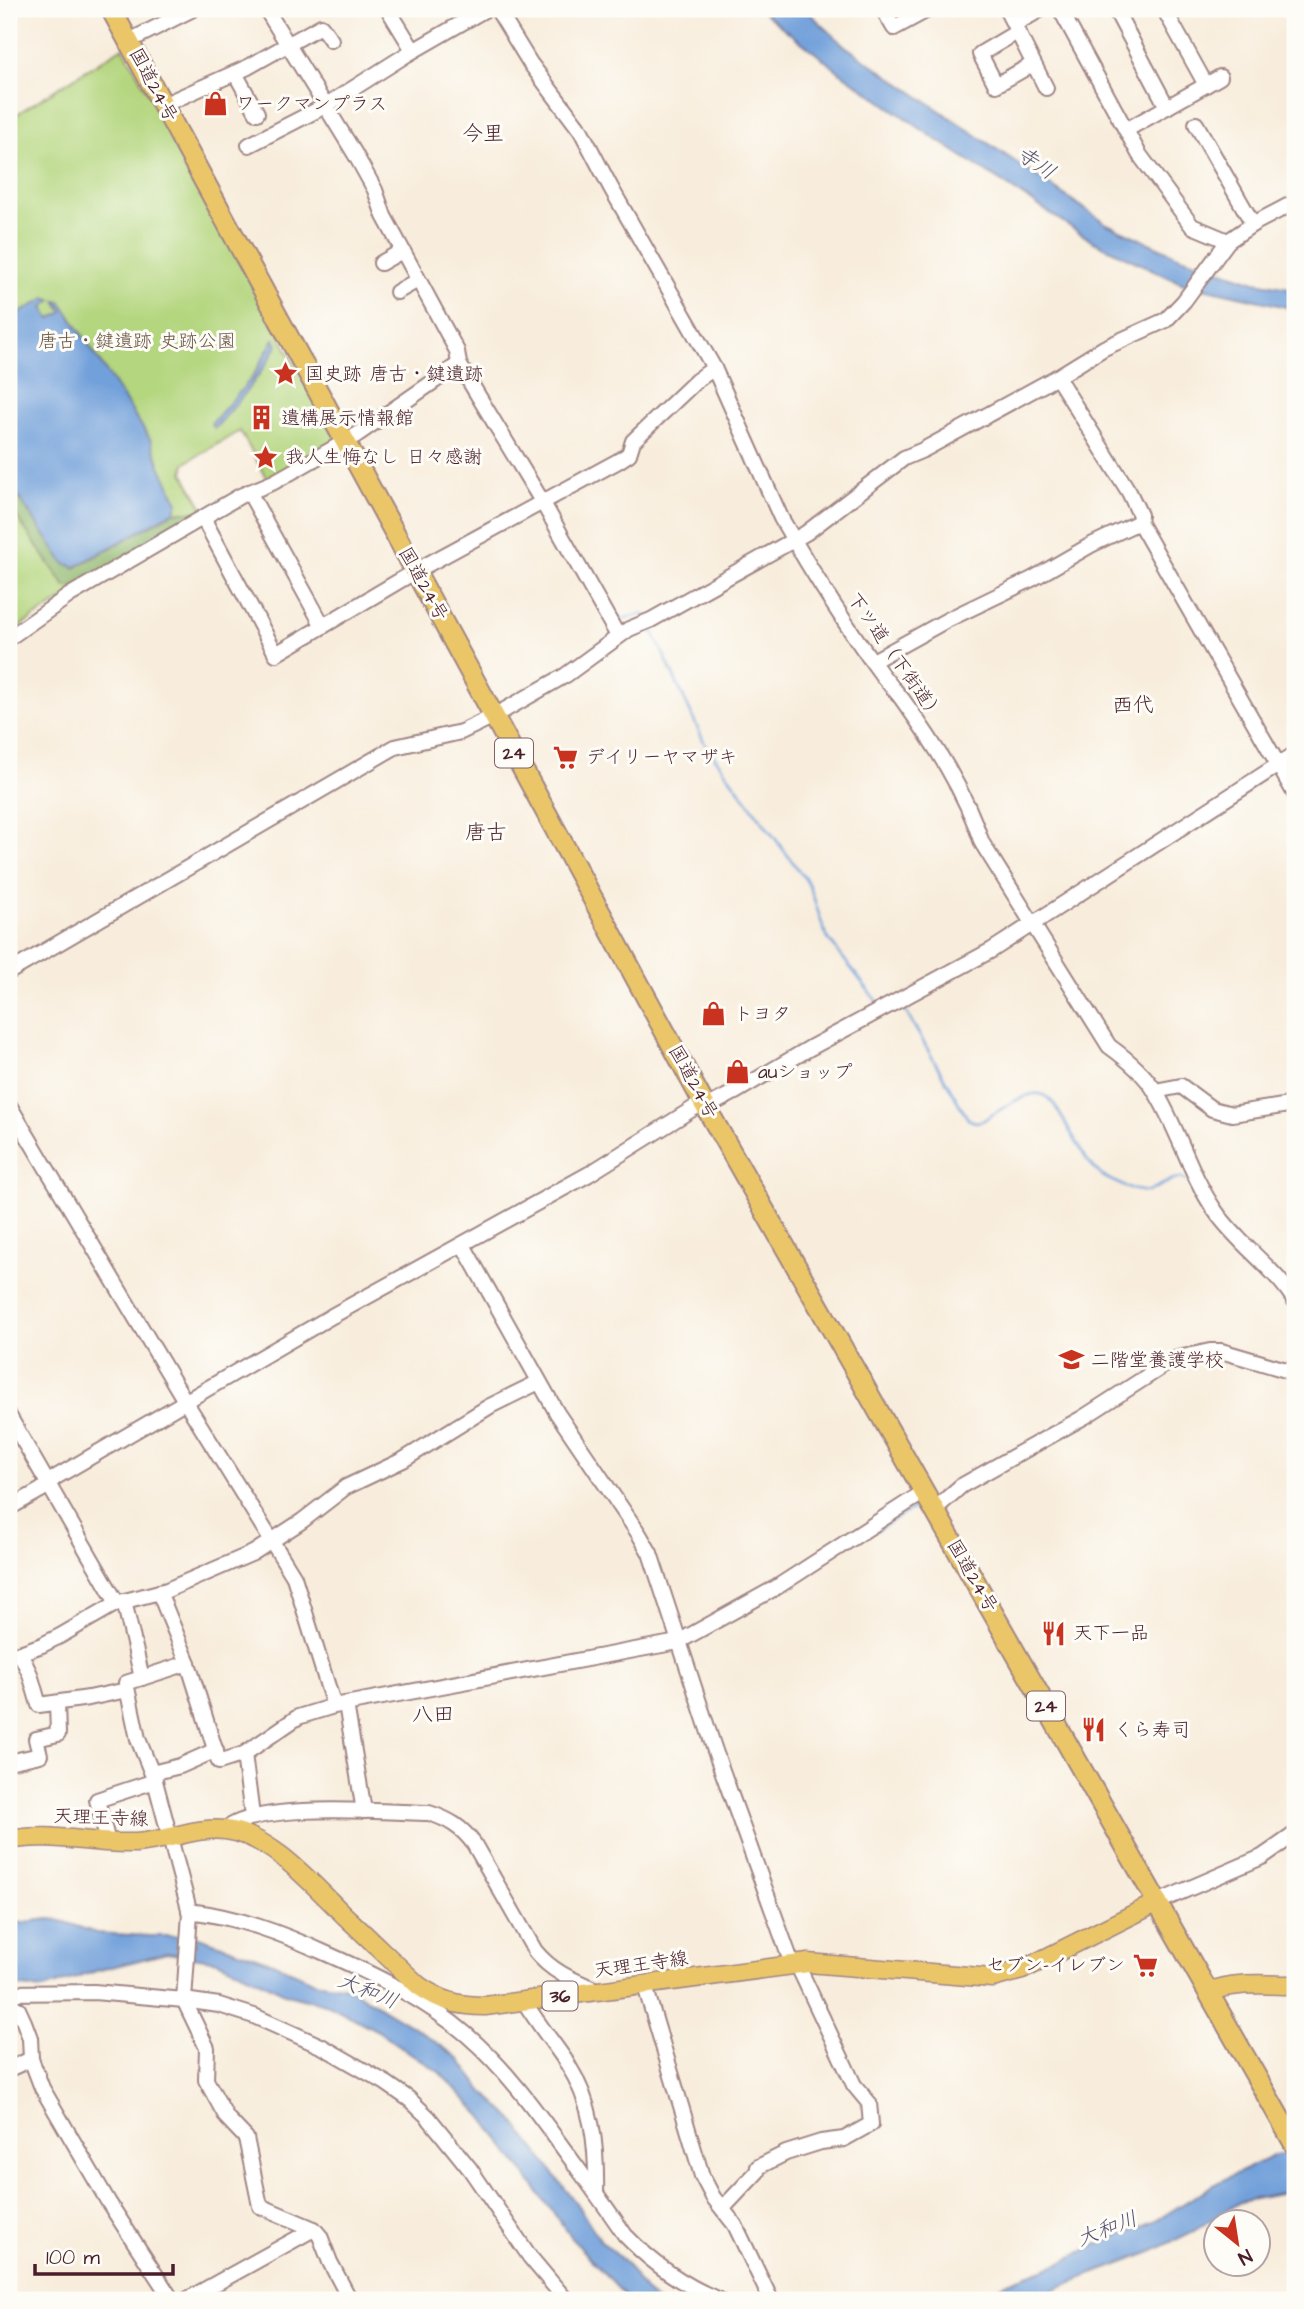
<svg xmlns="http://www.w3.org/2000/svg" width="1304" height="2309" font-family="'Architects Daughter','Klee One',sans-serif">
<rect width="100%" height="100%" fill="#fdfcf7"/>
<filter id="ink" filterUnits="userSpaceOnUse"><feTurbulence type="fractalNoise" baseFrequency=".0143" numOctaves="2"/><feDisplacementMap in="SourceGraphic" scale="14" xChannelSelector="R" yChannelSelector="G"/><feConvolveMatrix kernelMatrix="1 2 1 2 8 2 1 2 1" color-interpolation-filters="sRGB"/></filter>
<filter id="wash" filterUnits="userSpaceOnUse"><feTurbulence type="fractalNoise" baseFrequency=".00686" numOctaves="4" result="noise"/><feDisplacementMap in="SourceGraphic" scale="28" xChannelSelector="R" yChannelSelector="G"/><feGaussianBlur stdDeviation="1.57" result="paint"/><feColorMatrix in="noise" values="0 0 0 0 0 0 0 0 0 0 0 0 0 0 0 0 0 1.4 0 .05"/><feComposite in="paint" operator="in"/></filter>
<g filter="url(#wash)">
<rect width="100%" height="100%" fill="#f8eddc"/>
<polygon fill="#b4d67e" stroke="#7f7a54" stroke-width="2" points="123,47 337,441 269,482 240,431 185,463 183,473 205,512 9,633 9,119"/>
<polygon fill="#8fb76d" stroke="#6c6b4c" stroke-width="2" points="9,484 64,563 75,568 175,512 194,512 197,515 75,588 65,586 14,513 9,509"/>
<g fill="#72a0da" stroke="#5e6082" stroke-width="2">
<polygon points="759,9 805,9 845,46 1107,224 1178,256 1255,282 1295,289 1295,309 1181,283 1094,242 931,136 841,73"/>
<polygon points="46,298 52,300 43,307 50,319 63,312 56,301 61,302 150,439 161,468 178,503 175,511 75,567 64,563 9,483 9,319"/>
<path d="M274 339 277 346C260 377 239 402 215 428L211 424 252 378Z"/>
<polygon points="49,1919 59,1920 96,1933 149,1936 196,1936 268,1961 315,1982 347,1987 419,2030 458,2058 484,2092 512,2119 576,2203 601,2241 624,2261 648,2295 655,2300 629,2300 579,2247 481,2115 440,2073 378,2031 329,2005 287,1994 218,1961 167,1953 96,1971 44,1989 9,1986 9,1924"/>
<polygon points="1295,2152 1295,2191 1240,2202 1194,2231 1149,2253 1064,2285 1043,2295 1036,2300 980,2300 1005,2283 1060,2263 1096,2245 1154,2222 1213,2185 1275,2155"/>
</g>
<g fill="none" stroke-linecap="round" stroke-linejoin="round">
<g stroke="#72a0da" stroke-width="2.5">
<polyline points="613,615 622,619 643,614 646,616"/>
<path d="M650 625 705 744 806 880C817 899 818 921 829 940L879 1004"/>
<path d="M897 1007 906 1012 968 1119 975 1122 982 1121C996 1113 1025 1091 1040 1094 1046 1095 1050 1100 1054 1104L1087 1160 1102 1176 1130 1189 1147 1192 1174 1179 1182 1178 1190 1183 1198 1196"/>
<path d="M1211 1217C1236 1255 1272 1277 1295 1315"/>
<polyline points="936,1495 951,1485"/>
<polyline points="876,1531 922,1503"/>
</g>
</g>
</g>
<g filter="url(#ink)">
<g fill="none" stroke-linecap="round" stroke-linejoin="round">
<defs>
<g id="minor">
<polyline points="266,9 355,154 375,190 384,216 457,351 459,364 543,503 618,636"/>
<polyline points="388,9 413,50"/>
<path d="M497 9 530 63 581 131 611 188 714 368 781 518C812 572 845 625 882 675 888 683 896 691 902 699 934 743 965 791 982 843L1109 1046C1127 1059 1144 1073 1155 1091 1179 1130 1190 1175 1216 1212 1239 1245 1276 1269 1295 1301"/>
<polyline points="883,9 894,28 929,9"/>
<polyline points="1006,9 1046,88"/>
<polyline points="1060,9 1139,154 1192,226 1228,241"/>
<polyline points="1115,9 1167,107"/>
<polyline points="1015,24 1042,9"/>
<polyline points="1017,32 980,54 996,85 1033,64"/>
<polyline points="129,41 193,9"/>
<polyline points="235,73 257,113"/>
<polyline points="1206,85 1220,77"/>
<polyline points="163,105 248,67 321,26 331,40"/>
<polyline points="1196,124 1253,224"/>
<polyline points="1126,130 1206,85 1164,9"/>
<polyline points="249,145 327,105 406,55 486,9"/>
<polyline points="381,263 402,251"/>
<polyline points="397,292 418,280"/>
<polyline points="1057,377 1129,492 1140,515 1139,522 1295,794"/>
<polyline points="249,492 323,626"/>
<polyline points="203,518 276,654 421,568 620,460 629,454 633,441 696,381 714,368"/>
<polyline points="9,638 70,595 240,496 274,482 355,436 459,364"/>
<polyline points="873,661 947,620 1032,579 1091,545 1139,522"/>
<polyline points="9,972 395,747 461,732 494,716 566,675 629,629 651,620 806,533 904,458 923,450 1057,377 1104,348 1166,320 1184,301 1228,241 1253,224 1295,202"/>
<polyline points="1155,1091 1181,1086 1212,1109 1232,1114 1295,1104"/>
<polyline points="9,1105 185,1401 294,1577 334,1706"/>
<polyline points="463,1245 557,1413 639,1534 650,1553 715,1751 792,1964"/>
<polyline points="9,1416 117,1603"/>
<polyline points="9,1508 41,1490 56,1477 332,1316 589,1174 694,1108 716,1102 737,1091 810,1048 992,950 1295,754"/>
<polyline points="934,1510 961,1486 1084,1417 1174,1359 1210,1351 1221,1351 1286,1370 1295,1376"/>
<polyline points="159,1592 188,1663 219,1762 244,1754 298,1717 334,1706 678,1642 777,1587 924,1492"/>
<polyline points="124,1601 142,1678"/>
<polyline points="20,1653 30,1674 39,1705 89,1698 127,1690"/>
<polyline points="9,1657 42,1645 60,1636 117,1603 167,1590 253,1553 302,1521 346,1487 403,1460 490,1406 539,1382"/>
<polyline points="188,1663 126,1683 138,1739 155,1781 190,1913 184,2000 207,2048 206,2080 227,2118 246,2138 260,2206 314,2229 320,2236 330,2262 350,2300"/>
<polyline points="346,1704 364,1811"/>
<polyline points="244,1754 252,1816"/>
<polyline points="9,1762 40,1755 36,1739 58,1734 57,1703"/>
<polyline points="152,1773 180,1766 216,1750"/>
<path d="M225 1830C258 1801 383 1812 429 1813 448 1819 462 1827 474 1844L535 1951C553 1973 573 1980 599 1991"/>
<polyline points="108,1842 97,1800 155,1781"/>
<polyline points="1158,1902 1262,1857 1295,1834"/>
<path d="M189 1911C238 1917 281 1933 325 1953 375 1975 425 1999 467 2035 505 2068 534 2108 563 2148 584 2177 605 2205 625 2235 652 2263 682 2285 719 2300"/>
<polyline points="645,1986 702,2176 713,2197 735,2225 771,2300"/>
<polyline points="9,1993 94,1992 184,2000 219,2005 254,2016 323,2047 386,2083 409,2099 428,2117 470,2169 530,2257 566,2300"/>
<path d="M524 2001C537 2023 553 2042 567 2063 593 2104 597 2146 596 2193"/>
<polyline points="9,2004 18,2009 24,2022 30,2038 31,2059 42,2088 109,2203 172,2300"/>
<polyline points="9,2069 31,2059"/>
<polyline points="723,2208 757,2172 758,2167 786,2153 821,2142 844,2139 871,2124 869,2103 854,2085 797,1964"/>
<polyline points="186,2300 314,2229"/>
</g>
<g id="major">
<path d="M9 1840C50 1832 90 1844 131 1843 162 1843 196 1826 226 1830 271 1835 314 1886 345 1916 370 1939 394 1963 419 1986 441 2001 458 2006 485 2006L808 1963 992 1978 1022 1970 1158 1902"/>
<path d="M1209 1992C1235 1981 1267 1985 1295 1985"/>
</g>
<polyline id="highway" points="111,9 704,1104 1295,2145"/>
</defs>
<use href="#minor" stroke="#a18684" stroke-width="18"/>
<use href="#major" stroke="#a18684" stroke-width="21"/>
<use href="#highway" stroke="#a18684" stroke-width="23"/>
<use href="#minor" stroke="#fff" stroke-width="14"/>
<use href="#major" stroke="#ebc669" stroke-width="18"/>
<use href="#highway" stroke="#ebc669" stroke-width="19"/>
</g>
</g>
<defs>
<symbol id="shop-bare" viewBox="-9 -9 18 18"><path d="M-5-2.5h2.3a2.7 3.5 0 0 1 5.4 0H5L5.5 6h-11ZM-1.5-2.5h3a1.5 2.3 0 0 0-3 0Z" fill="#c8321e" stroke="#fdfcf7" stroke-width="2.5" paint-order="stroke"/></symbol>
<symbol id="sight-bare" viewBox="-9 -9 18 18"><path d="M0-6L1.8-2.2L6-1.7L2.9 1.2L3.7 5.4L0 3.3L-3.7 5.4L-2.9 1.2L-6-1.7L-1.8-2.2Z" fill="#c8321e" stroke="#fdfcf7" stroke-width="2.5" paint-order="stroke"/></symbol>
<symbol id="building-bare" viewBox="-9 -9 18 18"><path d="M-4-6H4V6H1V3H-1V6H-4ZM-2.5-4.3h1.7v1.8h-1.7ZM.8-4.3h1.7v1.8H.8ZM-2.5-1h1.7V.8h-1.7ZM.8-1h1.7V.8H.8Z" fill="#c8321e" stroke="#fdfcf7" stroke-width="2.5" paint-order="stroke"/></symbol>
<symbol id="supermarket-bare" viewBox="-9 -9 18 18"><path d="M-6-5.5h2.5l.6 2H6L4.5 2H-2.5L-4.4-4H-6ZM-1.5 3.2a1.3 1.3 0 1 0 .1 0ZM3 3.2a1.3 1.3 0 1 0 .1 0Z" fill="#c8321e" stroke="#fdfcf7" stroke-width="2.5" paint-order="stroke"/></symbol>
<symbol id="school-bare" viewBox="-9 -9 18 18"><path d="M0-5L7-2L0 1L-7-2ZM-4 1L0 2.5L4 1V4Q0 6-4 4Z" fill="#c8321e" stroke="#fdfcf7" stroke-width="2.5" paint-order="stroke"/></symbol>
<symbol id="restaurant-bare" viewBox="-9 -9 18 18"><path d="M-5-6h1v4h1v-4h1v4h1v-4h1v5L-1.5 .5V6h-2V.5L-5-1ZM5-6V6H3V1.5H1.5Q1.5-4 5-6Z" fill="#c8321e" stroke="#fdfcf7" stroke-width="2.5" paint-order="stroke"/></symbol>
</defs>
<g fill-rule="evenodd">
<use href="#shop-bare" x="198" y="86" width="35" height="35"/>
<use href="#sight-bare" x="268" y="356" width="35" height="35"/>
<use href="#building-bare" x="244" y="400" width="35" height="35"/>
<use href="#sight-bare" x="248" y="440" width="35" height="35"/>
<use href="#supermarket-bare" x="548" y="740" width="35" height="35"/>
<use href="#shop-bare" x="696" y="996" width="35" height="35"/>
<use href="#shop-bare" x="720" y="1054" width="35" height="35"/>
<use href="#school-bare" x="1054" y="1342" width="35" height="35"/>
<use href="#restaurant-bare" x="1036" y="1616" width="35" height="35"/>
<use href="#restaurant-bare" x="1076" y="1712" width="35" height="35"/>
<use href="#supermarket-bare" x="1128" y="1948" width="35" height="35"/>
</g>
<g text-anchor="middle" dominant-baseline="central" stroke-width="6" stroke-linejoin="round" paint-order="stroke">
<g fill="#fdfcf7" stroke="#806168" stroke-width="2">
<rect x="495" y="738.5" width="38" height="29" rx="5"/>
<rect x="1027" y="1691.5" width="38" height="29" rx="5"/>
<rect x="542.5" y="1981.5" width="35" height="29" rx="5"/>
</g>
<g font-size="18" font-weight="bold" fill="#4a1f2b">
<text x="514" y="753">24</text>
<text x="1046" y="1706">24</text>
<text x="560" y="1996">36</text>
</g>
<g font-size="19" fill="#4a1f2b" stroke="#fdfcf7">
<text transform="translate(153 85) rotate(62)">国道24号</text>
<text transform="translate(423 584) rotate(61)">国道24号</text>
<text transform="translate(895 657) rotate(55)">下ツ道（下街道）</text>
<text transform="translate(693 1082) rotate(61)">国道24号</text>
<text transform="translate(972 1576) rotate(60)">国道24号</text>
<text transform="translate(101 1818) rotate(2)">天理王寺線</text>
<text transform="translate(641 1965) rotate(-8)">天理王寺線</text>
</g>
<g font-size="19" fill="#4a1f2b" stroke="#fdfcf7" text-anchor="start">
<text x="236" y="104">ワークマンプラス</text>
<text x="305" y="374">国史跡 唐古・鍵遺跡</text>
<text x="281" y="418">遺構展示情報館</text>
<text x="285" y="457">我人生悔なし 日々感謝</text>
<text x="586" y="757">デイリーヤマザキ</text>
<text x="734" y="1014">トヨタ</text>
<text x="758" y="1072">auショップ</text>
<text x="1091" y="1360">二階堂養護学校</text>
<text x="1073" y="1633">天下一品</text>
<text x="1114" y="1730">くら寿司</text>
<text x="1125" y="1965" text-anchor="end">セブン-イレブン</text>
</g>
<g font-size="19" fill="#6a5644" stroke="#fdfcf7">
<text x="137" y="341">唐古・鍵遺跡 史跡公園</text>
</g>
<g font-size="21" fill="#4a1f2b" stroke="#fdfcf7">
<text x="483" y="133">今里</text>
<text x="1133" y="705">西代</text>
<text x="486" y="832">唐古</text>
<text x="433" y="1714">八田</text>
</g>
<g font-size="21" font-style="italic" fill="#5a5371" stroke="#fdfcf7">
<text transform="translate(1036 163) rotate(34)">寺川</text>
<text transform="translate(368 1991) rotate(22)">大和川</text>
<text transform="translate(1107 2229) rotate(-21)">大和川</text>
</g>
</g>
<rect width="1304" height="2309" fill="none" stroke="#fdfcf7" stroke-width="35"/>
<g transform="translate(1237 2243) rotate(150)"><circle r="33" fill="#fdfcf7" stroke="#b5a4a5" stroke-width="2"/>
<path d="M0-5L12 26L0 18L-12 26Z" fill="#c8321e"/>
<text y="-10" font-size="19" font-weight="bold" text-anchor="middle" fill="#4a1f2b">N</text>
</g>
<path d="M35 2264v10h138v-10" fill="none" stroke="#4a1f2b" stroke-width="3.5"/>
<text x="46" y="2264" font-size="21" fill="#4a1f2b" stroke="#fdfcf7" stroke-width="5" paint-order="stroke">100 m</text>
</svg>
